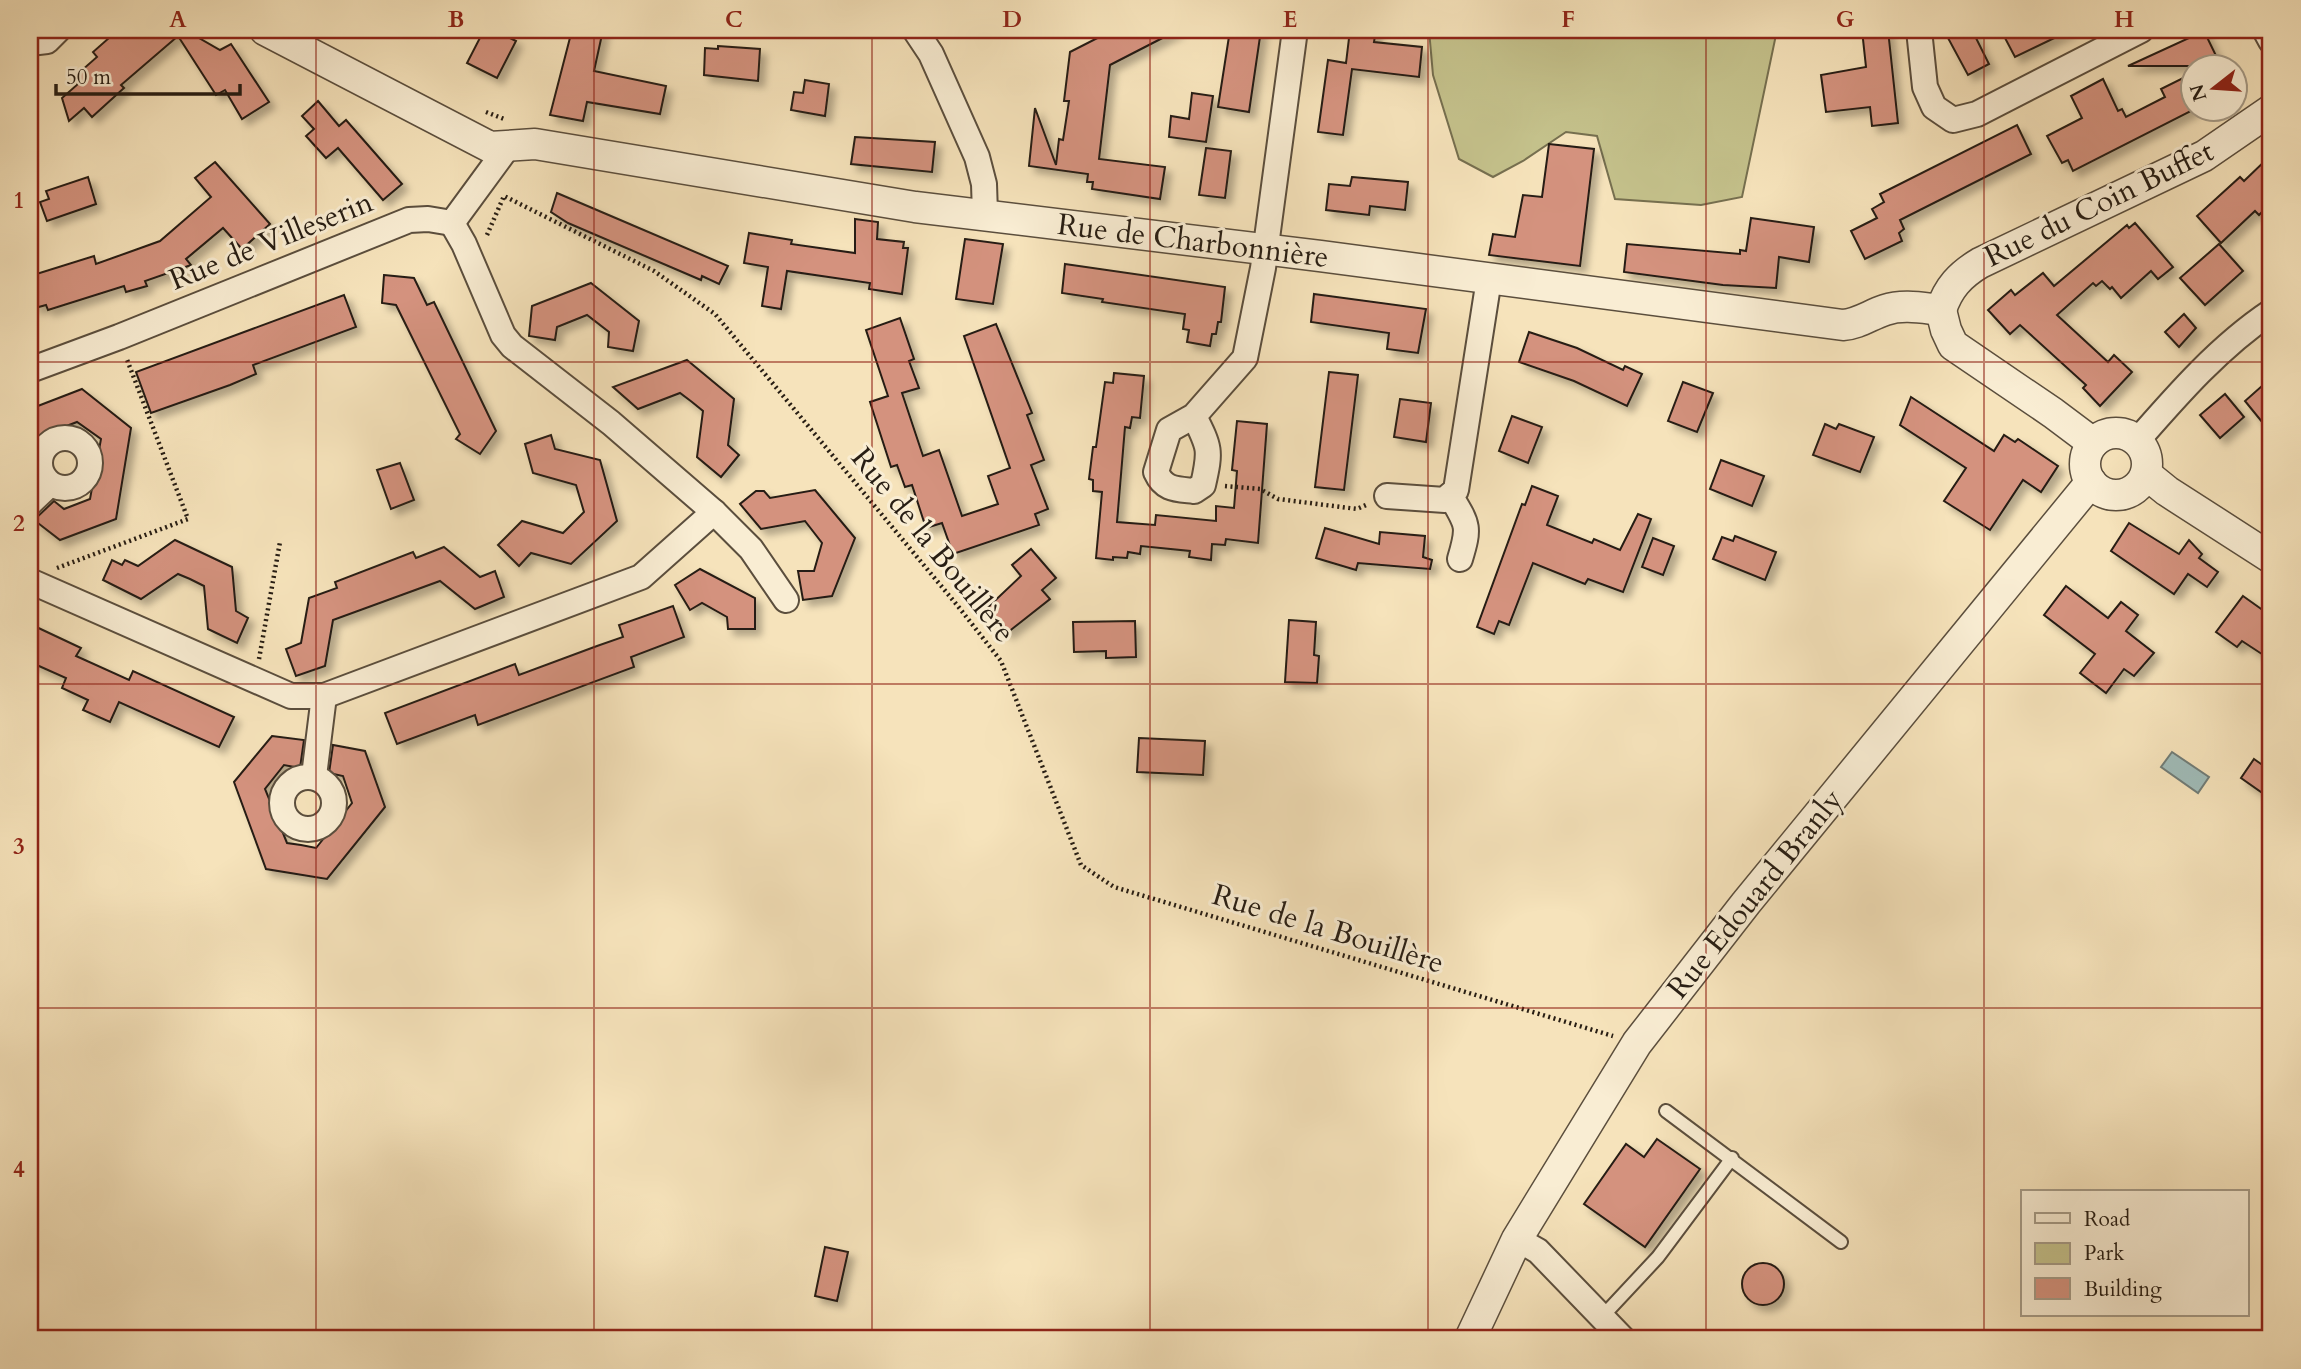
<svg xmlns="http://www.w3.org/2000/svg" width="2301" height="1369" font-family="Cardo,serif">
<defs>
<filter id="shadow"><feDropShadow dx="6" dy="6" stdDeviation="3.5" flood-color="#0004"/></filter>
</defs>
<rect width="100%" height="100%" fill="#f6e3bb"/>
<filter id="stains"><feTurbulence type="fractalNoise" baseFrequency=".00286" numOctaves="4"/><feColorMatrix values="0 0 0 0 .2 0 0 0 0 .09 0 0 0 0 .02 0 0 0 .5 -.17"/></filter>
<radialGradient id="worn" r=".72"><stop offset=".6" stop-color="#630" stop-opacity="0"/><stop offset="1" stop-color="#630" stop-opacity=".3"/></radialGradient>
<polygon fill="#c4c18b" stroke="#766f4f" stroke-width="2" points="1429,30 1777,30 1742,197 1701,205 1615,199 1597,136 1566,132 1523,161 1493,177 1459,159 1433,75"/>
<polygon fill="#a0bcb9" stroke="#707c77" stroke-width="2" points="2172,752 2209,777 2198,793 2161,767"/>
<g fill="#d4927e" stroke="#271d13" stroke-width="2" filter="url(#shadow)">
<polygon points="118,30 185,30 220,50 231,44 269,102 242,119 225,90 216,95 178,36 121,85 124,88 92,117 84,108 69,121 62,98 78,84 73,78 97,57 93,52"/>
<polygon points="484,30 494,30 516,41 497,78 467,63"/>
<polygon points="572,30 603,30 594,71 666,86 660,114 587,102 583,121 550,115"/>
<polygon points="1113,30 1178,30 1110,65 1099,159 1165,167 1160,199 1092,189 1093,182 1087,182 1088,174 1029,166 1035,108 1056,165 1059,139 1063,140 1069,101 1064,101 1070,52"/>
<polygon points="1230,30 1261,30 1249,112 1218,107"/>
<polygon points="1350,30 1376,30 1374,42 1422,47 1419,77 1352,69 1343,135 1318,132 1328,60 1346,63"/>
<polygon points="1862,30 1888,30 1898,123 1872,126 1870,107 1826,112 1821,75 1866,67"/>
<polygon points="1964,30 1972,30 1989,64 1968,75 1948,38"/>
<polygon points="2022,30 2071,30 2015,57 2005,38"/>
<polygon points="2204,31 2221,66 2128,66"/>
<polygon points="718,46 760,49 758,81 704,75 705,48 718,49"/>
<polygon points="2193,73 2193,110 2073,171 2068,160 2062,163 2047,136 2082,118 2071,96 2103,79 2118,111 2122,109 2126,117 2165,97 2161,89"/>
<polygon points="805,80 829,84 825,116 791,110 794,92 803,93"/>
<polygon points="1192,93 1213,96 1206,142 1169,137 1171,116 1189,119"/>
<polygon points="318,101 339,126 346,120 402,184 383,200 338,148 326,158 306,136 314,129 302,116"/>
<polygon points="2017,125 2031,154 1900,220 1904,229 1899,233 1902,241 1865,259 1851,231 1877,218 1872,209 1884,202 1880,194"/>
<polygon points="855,137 935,142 932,172 851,164"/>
<polygon points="1549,144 1594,149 1580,266 1489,255 1493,234 1515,237 1523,195 1542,197"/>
<polygon points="1206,148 1231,151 1225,198 1199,195"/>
<polygon points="2271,155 2271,203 2259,215 2255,211 2221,243 2197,216 2240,177 2244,181"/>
<polygon points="215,162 270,224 242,249 223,228 186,259 191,265 145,281 147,286 126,292 124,286 48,310 46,305 35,308 30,293 30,276 94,256 96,264 160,241 211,197 195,178"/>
<polygon points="88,177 96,204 47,221 40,202 49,199 46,191"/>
<polygon points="1352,177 1408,182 1405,210 1370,206 1369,215 1326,210 1329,184 1350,186"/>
<polygon points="557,193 625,222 728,266 719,284 702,276 701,280 568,223 551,212"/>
<polygon points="1751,218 1814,227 1809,262 1779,257 1776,288 1723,285 1624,272 1627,244 1740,254 1740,250 1746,251"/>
<polygon points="855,219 878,222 877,239 904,242 903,248 908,248 902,294 869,289 870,283 787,271 781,309 762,306 768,267 744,263 749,233 792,240 791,244 855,253"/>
<polygon points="2135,223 2173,267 2158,279 2151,271 2121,298 2112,287 2110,289 2102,281 2096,286 2093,283 2057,315 2108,362 2114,355 2132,372 2100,406 2083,388 2086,385 2020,325 2010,334 1988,310 2011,290 2015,295 2043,273 2054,286 2127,225 2129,228"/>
<polygon points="965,239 1003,244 993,304 956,299"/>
<polygon points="2219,244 2243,271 2205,305 2180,278"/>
<polygon points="1065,264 1225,287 1221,322 1218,322 1216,334 1212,334 1210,346 1187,342 1189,330 1183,329 1185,314 1102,302 1103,299 1062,293"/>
<polygon points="384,275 414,278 427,305 434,302 496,431 480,454 456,439 460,434 396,305 382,303"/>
<polygon points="591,283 639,321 633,351 608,347 609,332 587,315 557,327 555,340 529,336 532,306"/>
<polygon points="1314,294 1426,309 1418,353 1387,349 1389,333 1311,322"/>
<polygon points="344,295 356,327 253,365 256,374 230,385 151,413 136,372"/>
<polygon points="2184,314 2196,328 2179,347 2165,332"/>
<polygon points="900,318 914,359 909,361 919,388 902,393 923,456 939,450 962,516 998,504 988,476 1010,468 964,336 996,324 1032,413 1027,415 1044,460 1031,465 1048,509 1035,514 1039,525 953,554 942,523 926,528 912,485 905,487 897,465 891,467 870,402 888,396 866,330"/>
<polygon points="1529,332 1577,348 1623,370 1625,366 1642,374 1627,406 1574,381 1519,362"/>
<polygon points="687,360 734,399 728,445 739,455 721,477 697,457 703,411 692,402 680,393 638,409 613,387"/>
<polygon points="1329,372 1358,375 1344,490 1315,487"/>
<polygon points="1114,373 1144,376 1140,418 1132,417 1130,428 1125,427 1117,522 1155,525 1156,515 1216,521 1216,506 1234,508 1237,471 1232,470 1237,421 1267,424 1258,543 1226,539 1225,545 1212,544 1211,560 1189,557 1190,551 1141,546 1140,554 1128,552 1127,558 1113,557 1113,560 1096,558 1102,492 1093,491 1093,480 1089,479 1093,447 1096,447 1105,382 1113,383"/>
<polygon points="2271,378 2271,433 2245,401"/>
<polygon points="1683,382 1713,393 1697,432 1668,421"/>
<polygon points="82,389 131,428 116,519 60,540 34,520 54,501 64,509 90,499 101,439 77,422 30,440 30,409"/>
<polygon points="2225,394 2244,417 2220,438 2200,415"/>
<polygon points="1911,397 1994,451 2004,435 2015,442 2018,439 2058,466 2041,492 2023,480 1990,530 1944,501 1966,468 1900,425"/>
<polygon points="1400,399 1431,403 1426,442 1394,437"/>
<polygon points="1512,416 1542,427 1528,463 1499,451"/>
<polygon points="1825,424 1836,429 1839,424 1874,437 1860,472 1813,455"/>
<polygon points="551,435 555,449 600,460 617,521 571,564 531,553 519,566 498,545 522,521 563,533 584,512 576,485 533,473 525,444"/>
<polygon points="1721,460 1764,476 1752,506 1710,489"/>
<polygon points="400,463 414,500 391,509 377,470"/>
<polygon points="1532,486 1558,496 1547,525 1592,543 1594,539 1620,550 1638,514 1651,519 1623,592 1588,579 1585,584 1533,563 1509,625 1499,621 1494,634 1477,627 1522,504 1525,505"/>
<polygon points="815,490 855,538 832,596 803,600 798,571 814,571 822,543 805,521 761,529 740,504 756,491 764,491 770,498"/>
<polygon points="2129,523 2179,554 2189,540 2202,554 2199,558 2218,572 2207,587 2188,574 2174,594 2111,551"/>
<polygon points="1325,528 1379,544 1380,532 1425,536 1423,557 1432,560 1430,569 1358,563 1356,570 1316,558"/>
<polygon points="1735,536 1776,552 1765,580 1713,559 1722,537 1733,541"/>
<polygon points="1653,538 1674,546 1663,575 1642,567"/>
<polygon points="175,540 232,567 236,611 248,618 237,643 208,629 204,586 190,579 178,574 141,599 103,580 112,560 122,565 125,560 138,566"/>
<polygon points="444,547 480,577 495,571 504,597 475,609 440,581 333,620 325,666 296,676 286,649 301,643 309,598 337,588 335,582 413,552 416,558"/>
<polygon points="1031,549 1056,578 1042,590 1050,599 1007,633 985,610 1021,576 1012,565"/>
<polygon points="700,569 755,598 755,629 728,629 727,617 702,603 690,610 675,585"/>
<polygon points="2066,586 2108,618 2121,602 2138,615 2126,631 2154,653 2134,676 2124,669 2106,693 2080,673 2095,654 2044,615"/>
<polygon points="2243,596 2271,616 2271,660 2242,641 2237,647 2216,632"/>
<polygon points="673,606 684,637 631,657 634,667 478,725 475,715 397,744 385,713 515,664 519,675 597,646 623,637 619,625"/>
<polygon points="1289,620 1316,622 1314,655 1319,656 1317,683 1285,682"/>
<polygon points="1135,621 1136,657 1106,658 1106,651 1074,652 1073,622"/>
<polygon points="30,624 81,648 76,656 129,680 133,671 234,717 219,747 119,702 110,722 83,710 88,700 62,688 66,678 30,662"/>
<polygon points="272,736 304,740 300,768 284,765 265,789 287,843 301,845 316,848 352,803 343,776 329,773 333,745 365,751 385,807 327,879 266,869 234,782"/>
<polygon points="1139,738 1205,741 1203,775 1137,772"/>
<polygon points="2254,759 2271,771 2271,799 2241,778"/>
<polygon points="1657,1139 1700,1169 1645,1247 1584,1204 1626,1144 1644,1157"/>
<polygon points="825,1247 848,1252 837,1301 815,1296"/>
<circle cx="1763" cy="1284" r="21"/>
</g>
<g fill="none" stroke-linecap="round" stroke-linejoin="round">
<defs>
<g id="service">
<polyline points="1666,1111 1841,1242"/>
<polyline points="1602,1317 1658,1257 1732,1158"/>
</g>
<g id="minor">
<polyline points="915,30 931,54 977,157 984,184 985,214"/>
<polyline points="1919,30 1925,87 1934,107 1953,120 1977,114 2141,30"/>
<polyline points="2265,30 2271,41"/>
<polyline points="30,43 47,41 58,30"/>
<polyline points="452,223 507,148"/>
<polyline points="30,370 119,337 409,220 428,219 452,223"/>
<path d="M1194 416C1210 448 1211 450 1203 485L1194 491C1176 489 1164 490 1156 472L1169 430 1194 416 1245 358 1263 268 1295 30"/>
<circle cx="65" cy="463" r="25"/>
<path d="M2137 441C2178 394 2220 346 2271 312"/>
<path d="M1450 495C1468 525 1470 526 1460 559"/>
<polyline points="1387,496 1445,500 1456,490 1489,279"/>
<polyline points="30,503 50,484"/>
<polyline points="714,512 751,549 786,600"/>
<polyline points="30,581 291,696 324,696 641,577 714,512 611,423 512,346 503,335 464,244 452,223"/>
<polyline points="314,776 324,696"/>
<circle cx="308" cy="803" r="26"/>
<polyline points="1517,1239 1538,1251 1623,1339"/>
</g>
<g id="tertiary">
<path d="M265 30 490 147 535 144 915 207 1320 256 1843 325C1858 324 1870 315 1885 310 1903 304 1922 308 1941 310"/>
<path d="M1941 310C1948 288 1960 275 1980 263L2204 156 2271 110"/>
<polyline points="1941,310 1946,330 1953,345 2053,413 2093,443"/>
<circle cx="2116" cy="464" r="31"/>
<polyline points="2146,474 2167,491 2271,558"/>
<polyline points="1470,1339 1517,1239 1637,1043 1746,903 2091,482"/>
</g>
</defs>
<use href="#service" stroke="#5b4e3d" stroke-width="16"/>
<use href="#minor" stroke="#5b4e3d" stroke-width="28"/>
<use href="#tertiary" stroke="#5b4e3d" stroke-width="33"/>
<g stroke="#271d13" stroke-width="4.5" stroke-dasharray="2 3.5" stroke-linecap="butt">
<polyline points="486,112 504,119"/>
<polyline points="487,235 504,196 654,271 715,314 957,605 1001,661 1081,865 1114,887 1613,1036"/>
<polyline points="1225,486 1260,489 1278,499 1357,509 1366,505"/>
<polyline points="57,568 188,519 126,357"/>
<polyline points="259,659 280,542"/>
</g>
<use href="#service" stroke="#f9edd3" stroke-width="12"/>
<use href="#minor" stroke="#f9edd3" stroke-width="24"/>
<use href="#tertiary" stroke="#f9edd3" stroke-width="30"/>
</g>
<path fill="none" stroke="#8f2418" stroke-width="2" stroke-opacity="0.55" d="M316 30V1339M594 30V1339M872 30V1339M1150 30V1339M1428 30V1339M1706 30V1339M1984 30V1339M30 362H2271M30 684H2271M30 1008H2271"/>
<g text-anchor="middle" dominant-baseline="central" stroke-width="6" stroke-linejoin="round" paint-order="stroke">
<g font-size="30" fill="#271d13" stroke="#f9edd3">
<text transform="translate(2099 204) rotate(-26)">Rue du Coin Buffet</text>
<text transform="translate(271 241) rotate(-22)">Rue de Villeserin</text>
<text transform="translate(1193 241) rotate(7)">Rue de Charbonnière</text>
<text transform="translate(933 545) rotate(51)">Rue de la Bouillère</text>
<text transform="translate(1755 894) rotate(-51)">Rue Edouard Branly</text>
<text transform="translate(1328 929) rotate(17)">Rue de la Bouillère</text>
</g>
</g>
<rect width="2301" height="1369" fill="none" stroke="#f6e3bb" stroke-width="77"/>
<rect x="2021" y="1190" width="228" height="126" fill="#f9edd3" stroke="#a59a86" stroke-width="2"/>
<rect x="2035" y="1213" width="35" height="10" fill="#f9edd3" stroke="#a59a86" stroke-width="2"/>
<text x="2084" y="1226" font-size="21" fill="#271d13">Road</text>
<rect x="2035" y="1243" width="35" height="21" fill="#c4c18b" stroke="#a59a86" stroke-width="2"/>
<text x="2084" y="1260" font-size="21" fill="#271d13">Park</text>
<rect x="2035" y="1278" width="35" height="21" fill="#d4927e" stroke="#a59a86" stroke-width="2"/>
<text x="2084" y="1296" font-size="21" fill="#271d13">Building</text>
<g transform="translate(2214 88) rotate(253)"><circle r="33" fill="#f9edd3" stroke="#a59a86" stroke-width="2"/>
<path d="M0-5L12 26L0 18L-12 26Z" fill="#8f2418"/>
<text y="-10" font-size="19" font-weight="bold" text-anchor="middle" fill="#271d13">N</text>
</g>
<path d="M56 84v10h184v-10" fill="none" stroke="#271d13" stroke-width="3.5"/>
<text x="66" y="84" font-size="21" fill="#271d13" stroke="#f9edd3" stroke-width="5" paint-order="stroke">50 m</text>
<rect x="38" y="38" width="2224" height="1292" fill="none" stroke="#8f2418" stroke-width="2.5"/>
<g font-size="23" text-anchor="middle" font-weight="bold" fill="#8f2418">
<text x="178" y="27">A</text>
<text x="456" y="27">B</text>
<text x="734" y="27">C</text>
<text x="1012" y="27">D</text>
<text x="1290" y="27">E</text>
<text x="1568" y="27">F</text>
<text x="1845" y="27">G</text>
<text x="2124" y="27">H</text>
<text x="19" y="208">1</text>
<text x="19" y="531">2</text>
<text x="19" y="854">3</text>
<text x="19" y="1177">4</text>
</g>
<rect width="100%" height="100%" filter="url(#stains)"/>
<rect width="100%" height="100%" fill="url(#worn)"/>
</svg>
